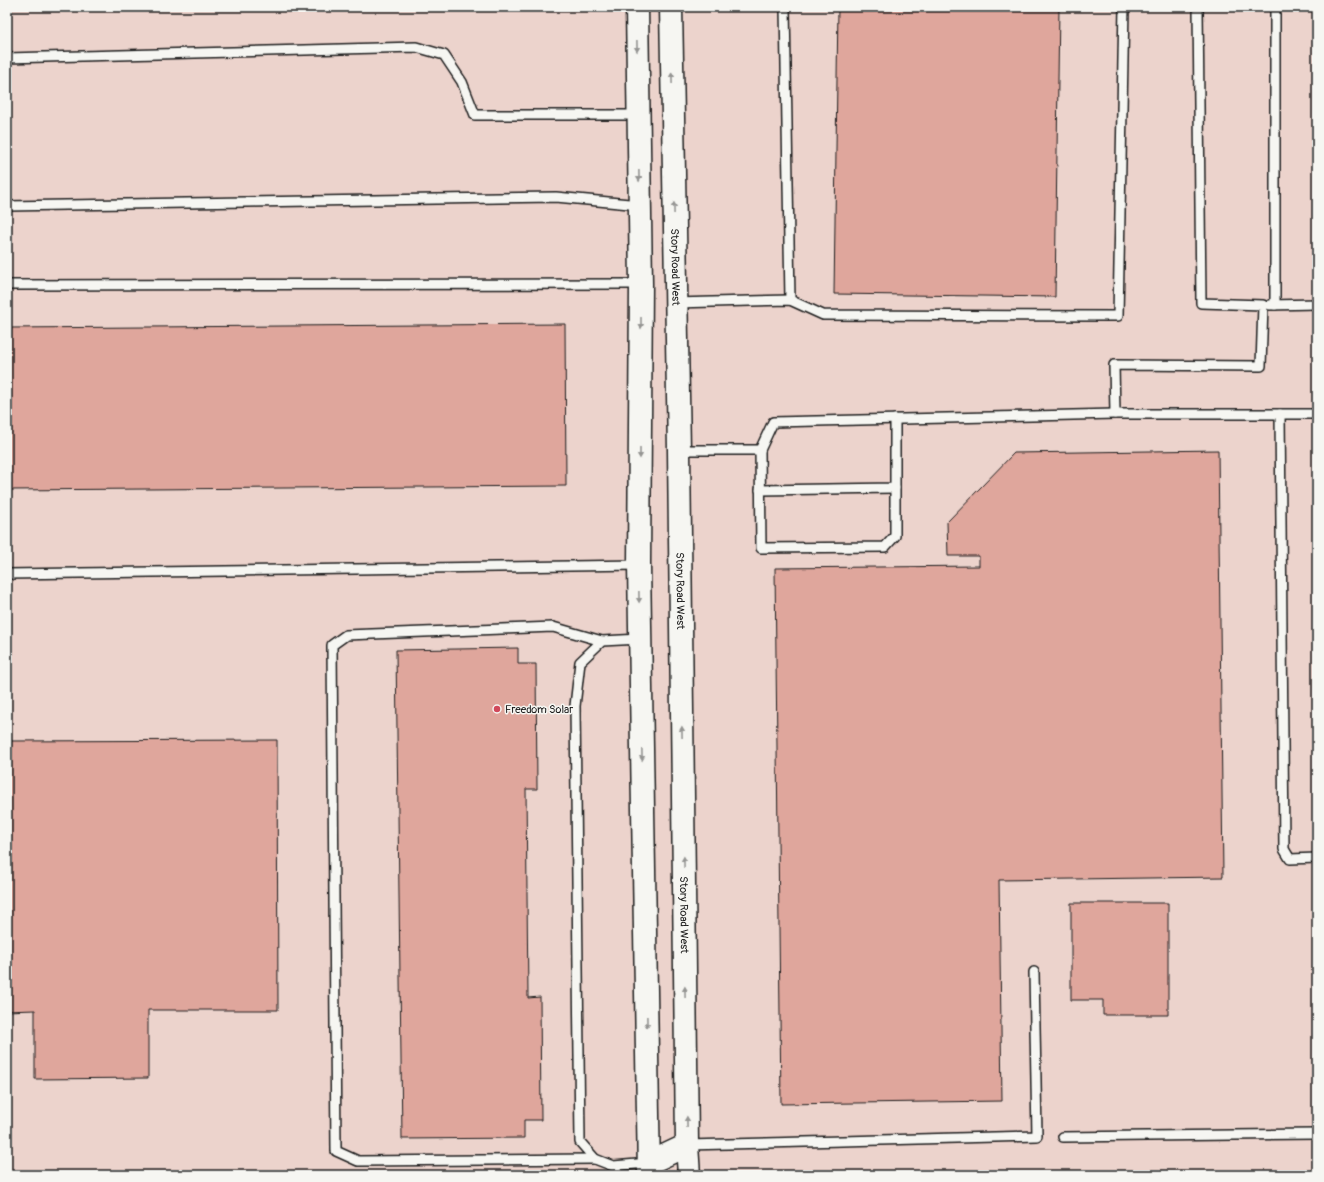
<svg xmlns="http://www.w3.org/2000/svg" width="1324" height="1182" font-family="Pangolin,sans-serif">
<rect width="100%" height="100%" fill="#f1e6e1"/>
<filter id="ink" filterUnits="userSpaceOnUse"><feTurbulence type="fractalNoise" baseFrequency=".025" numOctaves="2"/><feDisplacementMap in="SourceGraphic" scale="8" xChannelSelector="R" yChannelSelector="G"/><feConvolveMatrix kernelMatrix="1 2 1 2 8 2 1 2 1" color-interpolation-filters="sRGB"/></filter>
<g filter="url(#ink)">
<rect fill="#ecd3cc" x="7" y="7" width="1310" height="1168"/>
<g fill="#dfa69c" stroke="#1c1c1c">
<polygon points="838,7 1059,7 1055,297 834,294"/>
<polygon points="565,324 566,486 7,490 7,328"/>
<polygon points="1218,450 1223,877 999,880 1002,1101 781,1104 775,568 979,566 979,556 948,556 947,522 1014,453"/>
<polygon points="518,648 518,664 536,664 537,789 526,789 528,998 540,997 541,1120 524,1120 524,1138 402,1139 396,650"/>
<polygon points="277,740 278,1010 148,1010 148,1078 35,1079 35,1010 7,1011 7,741"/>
<polygon points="1071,903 1168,903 1168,1015 1103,1015 1103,1000 1071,1000"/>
</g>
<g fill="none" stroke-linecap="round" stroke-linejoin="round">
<defs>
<g id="lane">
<polyline points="785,7 790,300"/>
<polyline points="1275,7 1275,305"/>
<polyline points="7,58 416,47 444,55 462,82 475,115 638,115"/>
<polyline points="7,206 556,197 640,205"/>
<polyline points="7,285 641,284"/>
<polyline points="675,303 790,300 823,315 1118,316 1124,7"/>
<polyline points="1270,305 1317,304"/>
<polyline points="1115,414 1114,365 1261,366 1263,305 1201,303 1198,7"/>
<polyline points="1280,414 1284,849 1290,859 1317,858"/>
<polyline points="679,450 760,450 773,422 1115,414 1317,414"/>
<polyline points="760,450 761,548 885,547 895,536 895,488"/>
<polyline points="760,490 895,488 895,419"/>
<polyline points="7,574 639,565"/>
<polyline points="640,639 602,641 580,662 575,706 580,1142 595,1159 613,1166 649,1163"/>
<polyline points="1063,1137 1317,1134"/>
<polyline points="687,1145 1037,1136 1034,972"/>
<polyline points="595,1159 358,1161 336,1151 332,645 346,635 553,627 602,641"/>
</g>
<g id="secondary">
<polyline points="637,7 641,284 639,565 649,1175"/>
<path id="s1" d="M671 7 679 450 687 1145 689 1175"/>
<polyline points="649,1163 687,1145"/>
</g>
</defs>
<use href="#lane" stroke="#1c1c1c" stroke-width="12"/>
<use href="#secondary" stroke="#1c1c1c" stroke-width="25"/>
<use href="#lane" stroke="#f6f6f2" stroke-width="9"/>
<use href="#secondary" stroke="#f6f6f2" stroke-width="22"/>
</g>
<defs><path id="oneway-solid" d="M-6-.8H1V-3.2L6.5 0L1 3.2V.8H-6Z"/></defs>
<g fill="#949492">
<use href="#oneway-solid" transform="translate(637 46) rotate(89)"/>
<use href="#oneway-solid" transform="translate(672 78) rotate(-91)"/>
<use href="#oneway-solid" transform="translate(639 176) rotate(89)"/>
<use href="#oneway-solid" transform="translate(674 208) rotate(-91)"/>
<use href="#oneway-solid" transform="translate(641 323) rotate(90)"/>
<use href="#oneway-solid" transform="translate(640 453) rotate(90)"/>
<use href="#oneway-solid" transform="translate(639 597) rotate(89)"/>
<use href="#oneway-solid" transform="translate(682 732) rotate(-91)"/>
<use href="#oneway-solid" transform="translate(642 755) rotate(89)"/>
<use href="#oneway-solid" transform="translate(684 862) rotate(-91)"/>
<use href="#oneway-solid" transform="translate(685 992) rotate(-91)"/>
<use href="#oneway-solid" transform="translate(647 1022) rotate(89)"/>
<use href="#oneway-solid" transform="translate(687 1122) rotate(-91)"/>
</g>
</g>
<circle fill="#d1495b" stroke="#f6f6f2" stroke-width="1.5" cx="497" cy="709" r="4"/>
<g text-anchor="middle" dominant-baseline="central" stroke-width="3" stroke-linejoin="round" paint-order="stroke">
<g font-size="11" fill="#1c1c1c" stroke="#f6f6f2">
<text stroke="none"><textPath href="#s1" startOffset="260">Story Road West</textPath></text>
<text stroke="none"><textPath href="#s1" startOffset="584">Story Road West</textPath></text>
<text stroke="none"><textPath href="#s1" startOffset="908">Story Road West</textPath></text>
</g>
<g font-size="11" fill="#1c1c1c" stroke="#f6f6f2" text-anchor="start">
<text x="505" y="709">Freedom Solar</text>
</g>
</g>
<rect width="1324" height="1182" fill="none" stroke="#f6f6f2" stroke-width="24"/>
<rect x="12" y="12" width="1300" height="1158" fill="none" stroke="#1c1c1c" stroke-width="1.5" filter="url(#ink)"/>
</svg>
